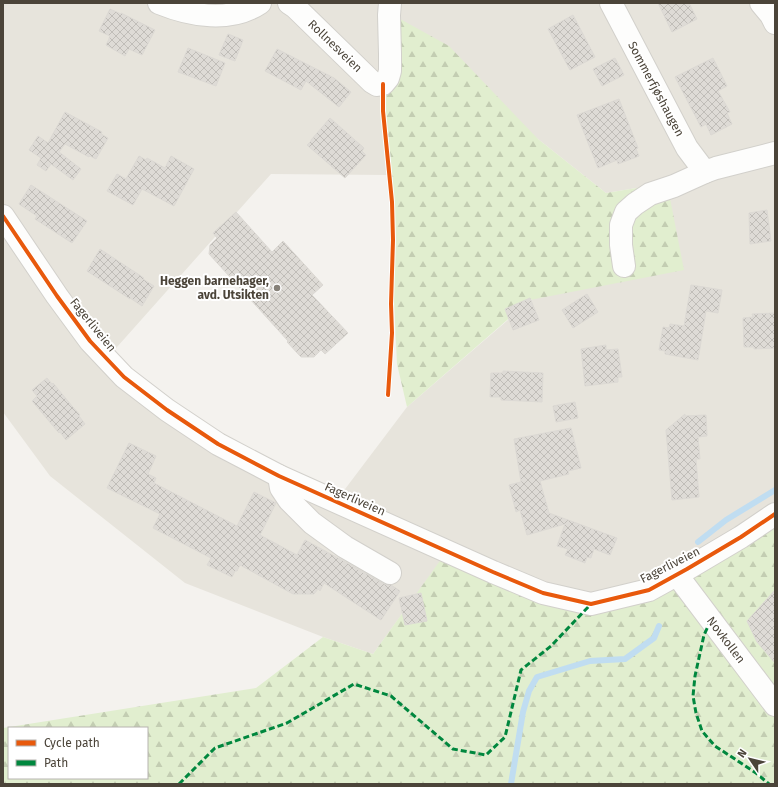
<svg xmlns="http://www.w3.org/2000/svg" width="778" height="787" font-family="'Fira Sans',sans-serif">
<defs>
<pattern id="forest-firs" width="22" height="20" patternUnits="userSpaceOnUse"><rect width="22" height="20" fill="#e1eecf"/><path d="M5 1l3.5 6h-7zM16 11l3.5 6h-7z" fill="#c3cdb2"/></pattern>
<pattern id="building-cross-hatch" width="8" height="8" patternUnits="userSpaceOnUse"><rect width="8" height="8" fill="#dedbd6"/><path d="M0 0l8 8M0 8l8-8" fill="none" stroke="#c0bdb8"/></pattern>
</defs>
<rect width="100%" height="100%" fill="#f4f2ee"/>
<path fill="#e7e4dc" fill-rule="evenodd" d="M3 3H775V512L595 608 447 552 373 654 323 637 185 583 50 476 3 412ZM383 86 538 139 606 193 667 183 407 407 333 505 101 365 271 174 388 175Z"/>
<g fill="url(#forest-firs)" fill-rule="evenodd">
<polygon points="393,15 449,46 538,139 606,193 667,183 684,270 530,300 407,407 397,364 388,175 383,86"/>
<path d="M775 512V784H3V728L256 688 323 637 373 654 447 551 595 607ZM9 728H147V778H9Z"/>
</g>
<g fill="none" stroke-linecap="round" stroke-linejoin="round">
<g stroke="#c0ddf1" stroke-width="6">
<polyline points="698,542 726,520 775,490"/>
<polyline points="511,784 523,712 529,691 537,677 590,661 625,659 654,638 659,626"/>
</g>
</g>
<g fill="url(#building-cross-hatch)" stroke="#dcd9d4">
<polygon points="658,3 689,3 697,19 672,32"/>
<polygon points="110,9 121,14 121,13 155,30 142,55 129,49 125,56 106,45 109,39 109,38 110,36 99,31"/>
<polygon points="573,15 595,57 570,70 548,29"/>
<polygon points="228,34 243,40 235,61 219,55"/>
<polygon points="188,48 225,63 216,86 178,72"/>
<polygon points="277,49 334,78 351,92 339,107 306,81 301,90 265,71"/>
<polygon points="615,58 624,75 602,86 593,69"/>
<polygon points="713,58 727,86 718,91 730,112 727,113 732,124 711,135 706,124 701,127 675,77"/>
<polygon points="619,99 638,148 636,149 639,156 618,164 617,160 598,168 577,115"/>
<polygon points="65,112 102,132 101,134 108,138 96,159 90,156 89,157 65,144 59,152 81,169 73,180 51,164 46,171 37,165 41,158 29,150 38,136 48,143"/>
<polygon points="330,118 364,148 362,151 366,155 345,178 307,145 311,141 311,140"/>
<polygon points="139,156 146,160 147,158 165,168 171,156 194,169 174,206 142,189 133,205 107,191 117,174 126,179"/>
<polygon points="31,185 87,221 72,243 35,219 37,216 19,204"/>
<polygon points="767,210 771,241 750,244 749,213"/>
<polygon points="236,212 272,252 283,241 323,285 312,295 348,333 325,354 321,350 314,357 301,357 287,342 288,341 209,254 210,245 217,238 213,233"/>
<polygon points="100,249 144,278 143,279 154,286 142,306 130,298 130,299 87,271"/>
<polygon points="691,285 722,290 718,313 706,311 698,360 665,354 665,351 659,350 663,327 669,328 670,324 684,326"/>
<polygon points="587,294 598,312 573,328 562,310"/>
<polygon points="530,298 539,320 513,330 505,309"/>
<polygon points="775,313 775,348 754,349 754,347 744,347 743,318 753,317 752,314"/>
<polygon points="606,345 606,350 618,349 622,377 618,377 618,382 585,386 581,349"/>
<polygon points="503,371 543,373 542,402 501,400 501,397 490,397 491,373 503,373"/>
<polygon points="47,378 52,384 53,383 72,406 80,415 79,416 85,424 66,440 60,432 59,433 32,401 37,396 32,390"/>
<polygon points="575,402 578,418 556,422 553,406"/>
<polygon points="685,414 685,416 706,415 707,436 698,437 700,459 696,459 699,497 672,500 666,430"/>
<polygon points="571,428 581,468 568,471 569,474 540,481 549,513 617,538 610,555 594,549 591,558 587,557 585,563 565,555 568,549 557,546 565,524 527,535 520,510 516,512 509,485 521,482 514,439"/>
<polygon points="129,443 156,456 148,474 156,478 154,483 237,526 254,492 276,503 260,535 297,555 305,540 347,563 384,584 391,585 400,591 381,620 324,583 320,591 318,589 314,594 293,594 240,565 237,571 235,571 232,577 207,565 211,558 153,528 160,514 107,488"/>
<polygon points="775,590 775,663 757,642 747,621"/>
<polygon points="421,593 427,621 405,625 399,598"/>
</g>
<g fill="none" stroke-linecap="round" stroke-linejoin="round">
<defs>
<g id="minor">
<path d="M159 3C191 16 230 23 260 3"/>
<polyline points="289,3 295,7 372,82 377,85 383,84 388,78 390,71 390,54 389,15 390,3"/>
<polyline points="611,3 687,148 705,172 716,168 775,153"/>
<polyline points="761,3 771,15 775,23"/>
<polyline points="3,216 57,296 90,341 124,377 167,410 218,444 279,476 493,572 543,593 591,604 649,590 687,569 741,537 775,514"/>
<polyline points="624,266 621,245 621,225 626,212 635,204 650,194 674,186 705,172"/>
<polyline points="279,476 281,488 289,500 312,523 345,547 390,573"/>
<polyline points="677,575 775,705"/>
</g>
</defs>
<use href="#minor" stroke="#d2d0cb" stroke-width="24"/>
<use href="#minor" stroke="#fdfdfc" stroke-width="22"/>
<g stroke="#00873e" stroke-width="3" stroke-dasharray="6 3" stroke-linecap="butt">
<polyline points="711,620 704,635 695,676 693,696 696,713 702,731 715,746 756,773 769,784"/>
<polyline points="179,784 215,748 287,723 354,684 391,696 453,749 486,755 505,737 521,670 551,646 591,604"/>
</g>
<defs>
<g id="cycleway">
<polyline points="383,84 383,111 392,202 393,240 391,304 392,333 388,395"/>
<polyline points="3,216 57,296 90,341 124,377 167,410 218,444 279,476 493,572 543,593 591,604 649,590 687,569 741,537 775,514"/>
</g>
</defs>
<use href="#cycleway" stroke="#fff" stroke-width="6"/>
<use href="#cycleway" stroke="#e8590c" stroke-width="4"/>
</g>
<circle fill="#868178" stroke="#fff" stroke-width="1.5" cx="277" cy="288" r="4"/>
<g text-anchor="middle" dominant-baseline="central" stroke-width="4" stroke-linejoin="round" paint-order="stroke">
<g font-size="12" fill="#4b4439" stroke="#fff">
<text transform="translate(335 46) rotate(44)">Rollnesveien</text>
<text transform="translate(656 89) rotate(62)">Sommerfjøshaugen</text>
<text transform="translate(93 325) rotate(51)">Fagerliveien</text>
<text transform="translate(355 499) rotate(24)">Fagerliveien</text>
<text transform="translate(670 565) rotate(-27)">Fagerliveien</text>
<text transform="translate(726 640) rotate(53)">Novkollen</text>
</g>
<g font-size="12" font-weight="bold" fill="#4b4439" stroke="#fff" text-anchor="end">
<text x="269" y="281">Heggen barnehager,<tspan x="269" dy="14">avd. Utsikten</tspan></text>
</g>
</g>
<rect width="778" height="787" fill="none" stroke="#4b4439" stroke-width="8"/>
<rect x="8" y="727" width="140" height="52" fill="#ffffff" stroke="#b7b4b0"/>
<rect x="16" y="740" width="20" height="6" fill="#e8590c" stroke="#b7b4b0"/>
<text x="44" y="747" font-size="12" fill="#4b4439">Cycle path</text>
<rect x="16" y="760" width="20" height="6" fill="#00873e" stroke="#b7b4b0"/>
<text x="44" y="767" font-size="12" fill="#4b4439">Path</text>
<g transform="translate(750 759) rotate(305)" stroke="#ffffff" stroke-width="3" paint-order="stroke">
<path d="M0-3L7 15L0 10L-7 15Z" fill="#4b4439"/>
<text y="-6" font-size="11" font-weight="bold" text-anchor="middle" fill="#4b4439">N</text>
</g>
</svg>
